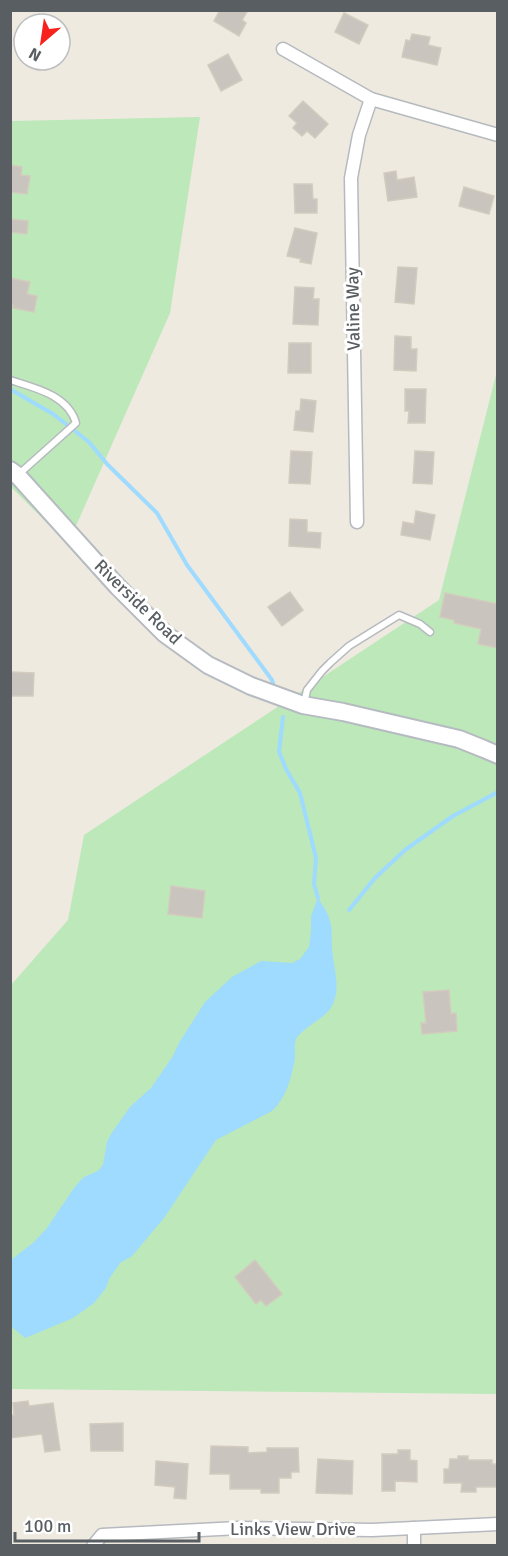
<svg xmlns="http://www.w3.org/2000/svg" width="508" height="1556" font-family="Signika,sans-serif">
<rect width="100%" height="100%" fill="#eeeae0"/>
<g fill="#bce8ba">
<polygon points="200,117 170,313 68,544 11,487 10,121"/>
<polygon points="497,371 497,1394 11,1389 11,985 68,920 84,835 439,600"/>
</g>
<path fill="#9fdaff" d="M318 898C321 903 328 913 329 918 333 928 331 940 332 950 334 969 342 992 330 1009 322 1020 301 1029 296 1039 294 1045 295 1051 295 1057 292 1077 286 1098 272 1111L216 1140 164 1218 132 1256 120 1263 109 1279 106 1288 94 1303 73 1318 25 1338 11 1326V1260L34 1242 47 1228 74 1188 81 1180 84 1177 98 1171 103 1165 107 1142 111 1134 130 1107 151 1088 173 1056 179 1043 205 1002 232 977 261 961 292 963 300 959 309 947 311 931V916Z"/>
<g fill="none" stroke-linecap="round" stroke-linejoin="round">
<g stroke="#9fdaff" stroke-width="4">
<polyline points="10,389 53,414 89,442 107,464 157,513 187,565 272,680 273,683"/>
<polyline points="283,717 279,752 286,769 300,793 316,858 314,884 318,898"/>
<polyline points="349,910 375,878 405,850 453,816 498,792"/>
</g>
</g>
<g fill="#c9c4bd" stroke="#d3cbbe" stroke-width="1.5">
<polygon points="220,10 248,10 242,20 246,23 239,36 214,21"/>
<polygon points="344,13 368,25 359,44 335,32"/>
<polygon points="412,34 430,37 428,45 441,48 437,65 402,57 406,40 410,41"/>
<polygon points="228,54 242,80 221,91 208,65"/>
<polygon points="303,101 328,124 315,138 307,131 302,136 293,128 297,123 289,116"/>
<polygon points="10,165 22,167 21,175 30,176 27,194 10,192"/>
<polygon points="396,171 397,180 414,177 417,197 388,201 384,173"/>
<polygon points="294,184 312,184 313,199 317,199 317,213 295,213"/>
<polygon points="464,187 494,196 489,214 459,206"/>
<polygon points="10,219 28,221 27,234 10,232"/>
<polygon points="295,228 317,233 311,264 300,262 301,259 287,256"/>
<polygon points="398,267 417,268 414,304 395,302"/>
<polygon points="10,278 30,282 27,294 37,296 34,312 13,308 13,305 10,304"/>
<polygon points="295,287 314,288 313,299 319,299 318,325 293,324"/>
<polygon points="395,336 411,337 411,349 417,349 416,371 394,370"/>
<polygon points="289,343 311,343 311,373 288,373"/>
<polygon points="405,389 426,389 425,423 408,423 409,411 405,411"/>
<polygon points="301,399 316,401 313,432 294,430 296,411 300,411"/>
<polygon points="291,451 312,452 310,484 289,483"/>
<polygon points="415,451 434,452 432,484 413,483"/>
<polygon points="416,511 435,515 430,540 401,535 403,522 414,524"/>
<polygon points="290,519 307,520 307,532 321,533 320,548 289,546"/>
<polygon points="290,592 303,610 282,626 268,607"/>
<polygon points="445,593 498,604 498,648 478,644 481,629 454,623 454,620 440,617"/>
<polygon points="10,672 34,673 33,696 11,696"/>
<polygon points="171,886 205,891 202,918 168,914"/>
<polygon points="449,990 451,1014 456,1013 457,1031 422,1034 421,1023 426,1023 423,992"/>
<polygon points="255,1260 282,1294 266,1306 261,1300 256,1304 235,1277"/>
<polygon points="28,1401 29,1406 53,1403 60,1450 45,1452 42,1434 10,1438 10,1415 14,1415 13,1403"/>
<polygon points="123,1423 123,1451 91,1451 90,1424"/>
<polygon points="211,1446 248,1447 248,1453 267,1452 267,1448 298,1448 299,1472 291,1472 291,1478 279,1478 279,1493 261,1493 261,1489 230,1489 230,1474 210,1474"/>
<polygon points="398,1450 410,1450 410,1460 417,1461 417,1482 395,1481 395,1491 382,1491 382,1454 398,1454"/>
<polygon points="458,1456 468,1456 468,1460 492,1460 492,1464 497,1464 497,1487 476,1487 476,1492 461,1492 462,1483 444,1483 444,1469 449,1469 450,1459 458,1459"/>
<polygon points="318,1459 353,1461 352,1494 316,1493"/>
<polygon points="156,1461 188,1464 186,1499 174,1498 175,1487 155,1485"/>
</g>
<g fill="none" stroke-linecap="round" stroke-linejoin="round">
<defs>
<g id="lane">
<path d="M10 380C35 388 68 395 76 423L19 474"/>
<polyline points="304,704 307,690 322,671 330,663 349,646 399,615 420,624 430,632"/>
</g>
<g id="street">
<polyline points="283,49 371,99 498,135"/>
<polyline points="357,522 351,178 359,135 371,99"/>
<polyline points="414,1528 414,1546"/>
<polyline points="93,1546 102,1535 239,1528 372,1530 498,1524"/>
</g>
<polyline id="secondary" points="10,470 18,476 117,586 165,634 208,665 251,686 303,705 343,712 459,739 484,749 498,755"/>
</defs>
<use href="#lane" stroke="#b6babf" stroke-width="9"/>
<use href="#street" stroke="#b6babf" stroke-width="15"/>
<use href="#secondary" stroke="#b6bbc1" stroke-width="20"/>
<use href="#lane" stroke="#fff" stroke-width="6"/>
<use href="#street" stroke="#fff" stroke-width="12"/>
<use href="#secondary" stroke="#fff" stroke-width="16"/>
</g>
<g text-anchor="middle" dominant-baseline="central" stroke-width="6" stroke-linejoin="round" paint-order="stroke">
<g font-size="18" fill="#595e63" stroke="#fff">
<text transform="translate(353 309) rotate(-91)">Valine Way</text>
<text transform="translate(138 602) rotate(44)">Riverside Road</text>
<text x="293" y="1529">Links View Drive</text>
</g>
</g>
<rect width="508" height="1556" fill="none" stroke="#595e63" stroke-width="24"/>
<g transform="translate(42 42) rotate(209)"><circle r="28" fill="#ffffff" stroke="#bdbfc1" stroke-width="1.5"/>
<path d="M0-4.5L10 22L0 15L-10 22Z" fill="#f7221d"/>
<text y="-9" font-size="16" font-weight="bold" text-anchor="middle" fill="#595e63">N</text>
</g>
<path d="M15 1532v9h184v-9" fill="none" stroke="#595e63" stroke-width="3"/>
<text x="24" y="1532" font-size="18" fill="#595e63" stroke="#ffffff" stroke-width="4.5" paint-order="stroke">100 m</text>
</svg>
